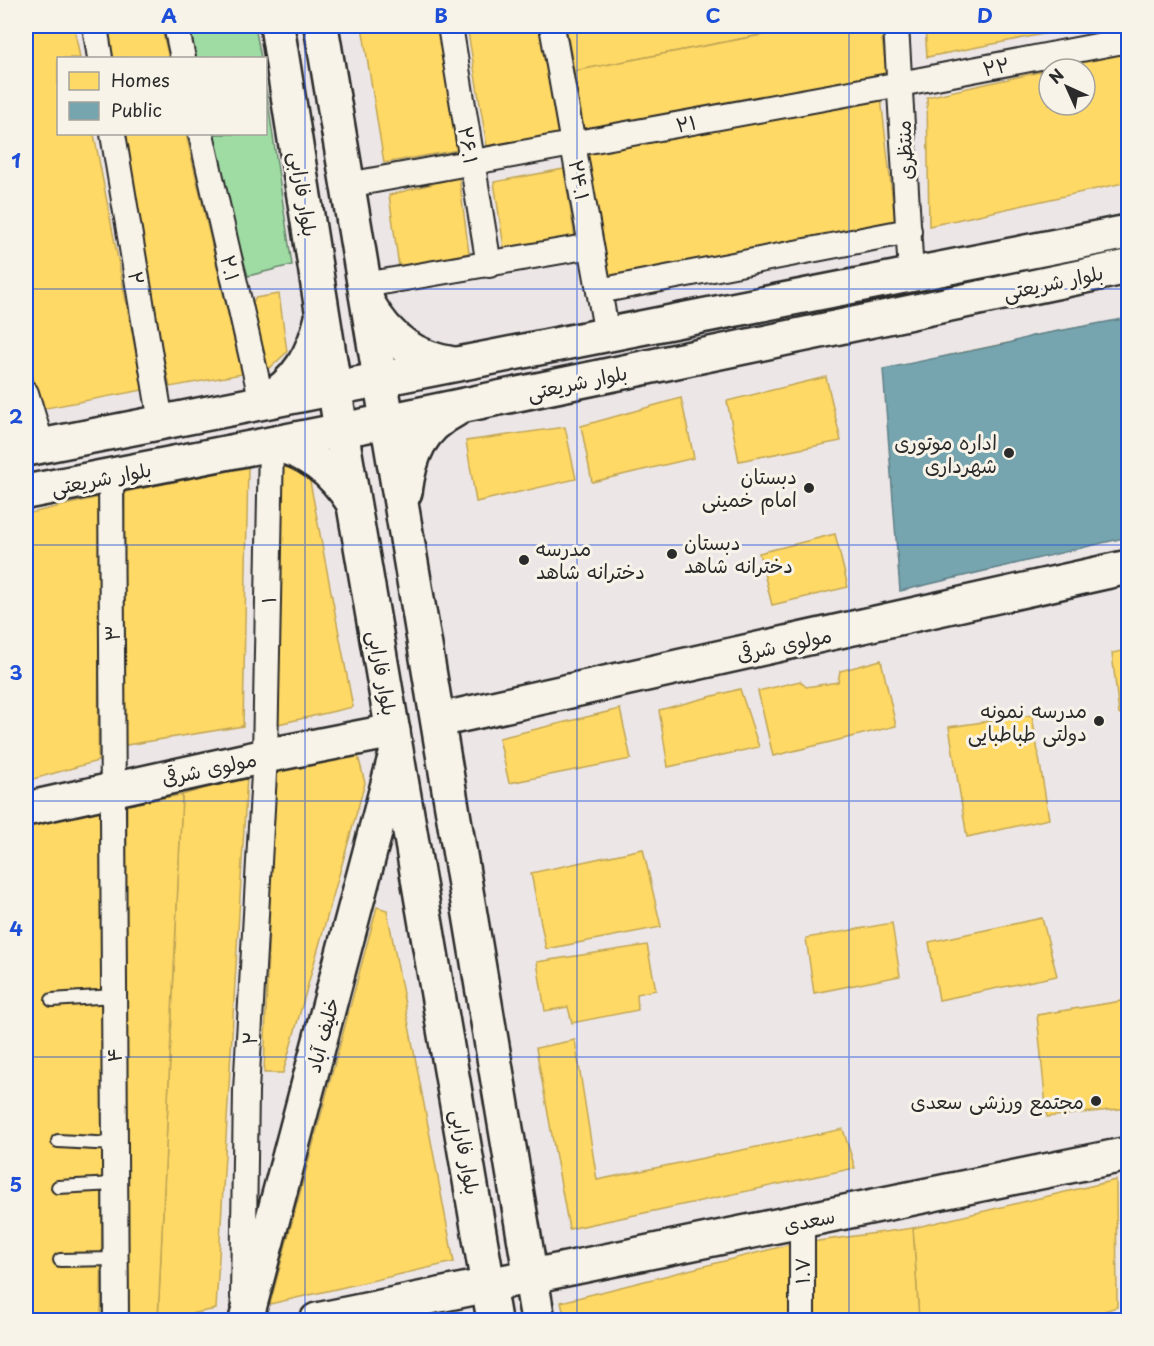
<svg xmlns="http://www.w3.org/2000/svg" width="1154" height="1346" font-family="'Playpen Sans','Playpen Sans Arabic',sans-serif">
<rect width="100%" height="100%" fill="#ede6e7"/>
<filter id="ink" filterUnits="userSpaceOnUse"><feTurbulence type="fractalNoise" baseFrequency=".0167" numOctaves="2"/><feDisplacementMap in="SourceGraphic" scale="12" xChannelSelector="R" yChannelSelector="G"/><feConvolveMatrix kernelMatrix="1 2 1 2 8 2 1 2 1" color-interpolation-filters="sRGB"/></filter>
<g filter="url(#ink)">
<g fill="#9fdca4" stroke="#658468" stroke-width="1.5">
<polygon points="185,26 255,26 261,58 192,58"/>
<polygon points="266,89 292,265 248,276 208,134 266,134"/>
</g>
<g fill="#ffd966" stroke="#bfa554" stroke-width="1.5">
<polygon points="26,26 74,26 80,58 58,58 58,134 94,134 143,390 41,409 26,357"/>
<polygon points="96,26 161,26 169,58 101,58"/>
<polygon points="362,26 438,26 458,150 384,163"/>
<polygon points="467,26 543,26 560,134 487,146"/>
<polygon points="566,26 808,26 574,71"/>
<polygon points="808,26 880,26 887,74 582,129 574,71"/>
<polygon points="925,26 1084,26 927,57"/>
<polygon points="1128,52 1128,182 929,226 927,97 1049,70 1049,105 1085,105 1085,69 1052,69"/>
<polygon points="881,98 895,221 607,280 583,153"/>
<polygon points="116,134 186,134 242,374 170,387"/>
<polygon points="564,169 575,239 505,254 494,182"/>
<polygon points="459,177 469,253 399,267 389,195"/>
<polygon points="279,294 287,352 271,367 259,371 247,316 255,298"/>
<polygon points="1098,324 1113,406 1047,418 1032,336"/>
<polygon points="1009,343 1027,424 965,443 946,356"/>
<polygon points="826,377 841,441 739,461 727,401"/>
<polygon points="681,398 694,458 592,482 581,426"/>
<polygon points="565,427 576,479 476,502 466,441"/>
<polygon points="282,462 307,466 353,707 278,724"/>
<polygon points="248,466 243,726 120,746 125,492"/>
<polygon points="100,497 98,761 26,781 26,514"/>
<polygon points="835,534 848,587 772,605 759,553"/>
<polygon points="1128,650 1128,713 1119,714 1112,653"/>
<polygon points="881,660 896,726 773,756 758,691 800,681 806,687 838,682 840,671"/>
<polygon points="740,689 759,747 668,767 659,710"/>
<polygon points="620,709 631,759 509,783 499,738"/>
<polygon points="1032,715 1049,819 967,837 949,727"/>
<polygon points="356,748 365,783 283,1073 264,1073 274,768"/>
<polygon points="247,776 216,1309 158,1320 182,795"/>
<polygon points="182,795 158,1320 122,1320 127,804"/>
<polygon points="105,808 101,1320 26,1320 26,826"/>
<polygon points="643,849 661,927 546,949 531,873"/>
<polygon points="377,907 387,910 454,1262 270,1304"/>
<polygon points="1042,918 1057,976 939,1000 929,942"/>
<polygon points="892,923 900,976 814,993 806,938"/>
<polygon points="647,945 656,990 637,994 638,1010 572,1023 568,1007 545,1011 537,962"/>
<polygon points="1128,1000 1128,1108 1047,1117 1037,1015"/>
<polygon points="575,1040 597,1180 843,1129 855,1168 569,1229 536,1048"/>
<polygon points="1128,1175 1128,1320 1127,1320 1123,1176"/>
<polygon points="1116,1180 1117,1307 1076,1320 919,1320 913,1228"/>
<polygon points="913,1228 919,1320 812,1320 811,1242"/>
<polygon points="792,1244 792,1320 565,1320 561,1302"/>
</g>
<polygon fill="#76a5af" stroke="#608087" stroke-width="1.5" points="1128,318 1128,537 900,591 883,369 1009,343 1032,336"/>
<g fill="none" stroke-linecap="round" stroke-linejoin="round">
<defs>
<g id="lane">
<polyline points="52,1000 113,996"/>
<polyline points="58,1141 114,1144"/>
<polyline points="58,1187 114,1184"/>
<polyline points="60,1260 115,1259"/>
</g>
<g id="street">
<polyline points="95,26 100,58"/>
<polyline points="176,26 183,58"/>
<polyline points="450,26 489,265"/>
<polyline points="552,26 607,335"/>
<polyline points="896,26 911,274"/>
<polyline points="113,134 161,422"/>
<polyline points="201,134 262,402"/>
<polyline points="348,185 900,84 1128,40"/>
<polyline points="365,285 591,246"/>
<polyline points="599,291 909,231"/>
<polyline points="26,393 42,446"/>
<polyline points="111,476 116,1320"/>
<polyline points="802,1221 802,1320"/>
<polyline points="243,1297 246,1091 265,756 271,444"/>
</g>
<g id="secondary">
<polyline points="277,26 341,430 494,1320"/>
<polyline points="321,26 538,1320"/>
<path d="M369 305C387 338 416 359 454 364"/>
<path d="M265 401C298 382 313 355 322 318"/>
<path d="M273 444C308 451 333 471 352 501"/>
<polyline points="26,449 1128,232"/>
<polyline points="26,492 388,421 1128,267"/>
<path d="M405 492C410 455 420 428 455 410"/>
<polyline points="439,720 1128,567"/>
<polyline points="26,809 265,756 393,731"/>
<polyline points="246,1320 394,761"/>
<polyline points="317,1320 1128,1154"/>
</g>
</defs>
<use href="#lane" stroke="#2b2b2b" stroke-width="16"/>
<use href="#street" stroke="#2b2b2b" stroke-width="28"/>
<use href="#secondary" stroke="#2b2b2b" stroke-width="38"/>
<use href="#lane" stroke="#f7f3e8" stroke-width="12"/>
<use href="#street" stroke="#f7f3e8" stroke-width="24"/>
<use href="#secondary" stroke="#f7f3e8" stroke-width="33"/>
</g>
</g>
<path fill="none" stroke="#1d4ed8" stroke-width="1.5" stroke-opacity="0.55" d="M305 26V1320M577 26V1320M849 26V1320M26 289H1128M26 545H1128M26 801H1128M26 1057H1128"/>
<g fill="#2b2b2b" stroke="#f7f3e8" stroke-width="2">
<circle cx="1009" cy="453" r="6"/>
<circle cx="809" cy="488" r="6"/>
<circle cx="672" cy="554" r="6"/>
<circle cx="524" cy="560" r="6"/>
<circle cx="1099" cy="721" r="6"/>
<circle cx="1096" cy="1101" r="6"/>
</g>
<g text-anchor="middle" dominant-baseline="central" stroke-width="6" stroke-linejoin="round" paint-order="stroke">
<g font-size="20" fill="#2b2b2b" stroke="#f7f3e8">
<text transform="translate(996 66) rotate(-11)">۲۲</text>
<text transform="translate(686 123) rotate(-10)">۲۱</text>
<text transform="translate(469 145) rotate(81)">۲۶.۱</text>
<text transform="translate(904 150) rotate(-93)">منتظری</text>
<text transform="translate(580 180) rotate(80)">۲۴.۱</text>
<text transform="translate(304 194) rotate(81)">بلوار فارابی</text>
<text transform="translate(231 268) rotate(77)">۲.۱</text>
<text transform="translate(137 278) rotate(81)">۲</text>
<text transform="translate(1053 282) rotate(-12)">بلوار شریعتی</text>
<text transform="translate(577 382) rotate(-12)">بلوار شریعتی</text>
<text transform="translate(101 478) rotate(-11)">بلوار شریعتی</text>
<text transform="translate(268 600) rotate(-89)">۱</text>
<text transform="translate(112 633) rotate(-90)">۳</text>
<text transform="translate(784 644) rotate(-12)">مولوی شرقی</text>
<text transform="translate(383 673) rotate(80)">بلوار فارابی</text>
<text transform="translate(209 768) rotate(-12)">مولوی شرقی</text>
<text transform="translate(322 1035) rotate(-75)">خلیف آباد</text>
<text transform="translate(249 1038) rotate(-87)">۲</text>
<text transform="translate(114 1055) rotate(-90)">۴</text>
<text transform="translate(466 1152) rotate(80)">بلوار فارابی</text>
<text transform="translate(809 1220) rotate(-12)">سعدی</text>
<text transform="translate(802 1271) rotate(-90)">۱.۷</text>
</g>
<g font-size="20" fill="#2b2b2b" stroke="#f7f3e8" text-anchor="end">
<text x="997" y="442">اداره موتوری<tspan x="997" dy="23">شهرداری</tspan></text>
<text x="797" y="476">دبستان<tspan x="797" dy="23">امام خمینی</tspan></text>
<text x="684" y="542" text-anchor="start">دبستان<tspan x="684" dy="23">دخترانه شاهد</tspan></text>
<text x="536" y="548" text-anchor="start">مدرسه<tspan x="536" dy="23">دخترانه شاهد</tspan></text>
<text x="1087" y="710">مدرسه نمونه<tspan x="1087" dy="23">دولتی طباطبایی</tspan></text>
<text x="1084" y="1101">مجتمع ورزشی سعدی</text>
</g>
</g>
<rect width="1154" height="1346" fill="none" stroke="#f7f3e8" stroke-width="66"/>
<rect x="57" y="57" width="210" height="78" fill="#f7f3e8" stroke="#a5a39c" stroke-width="1.5"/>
<rect x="69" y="72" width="30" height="18" fill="#ffd966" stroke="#a5a39c" stroke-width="1.5"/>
<text x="111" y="87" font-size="18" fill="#2b2b2b">Homes</text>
<rect x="69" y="102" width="30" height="18" fill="#76a5af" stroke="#a5a39c" stroke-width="1.5"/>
<text x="111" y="117" font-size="18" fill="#2b2b2b">Public</text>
<g transform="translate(1067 87) rotate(315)"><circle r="28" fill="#f7f3e8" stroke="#a5a39c" stroke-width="1.5"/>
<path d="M0-4.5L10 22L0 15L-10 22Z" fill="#2b2b2b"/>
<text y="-9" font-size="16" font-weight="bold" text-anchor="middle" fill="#2b2b2b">N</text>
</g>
<rect x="33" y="33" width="1088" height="1280" fill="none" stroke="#1d4ed8" stroke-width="2"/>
<g font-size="20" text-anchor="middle" font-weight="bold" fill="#1d4ed8">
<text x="169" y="23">A</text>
<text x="441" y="23">B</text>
<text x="713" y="23">C</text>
<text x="985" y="23">D</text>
<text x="16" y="168">1</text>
<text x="16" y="424">2</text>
<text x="16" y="680">3</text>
<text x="16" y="936">4</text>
<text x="16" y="1192">5</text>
</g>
</svg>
